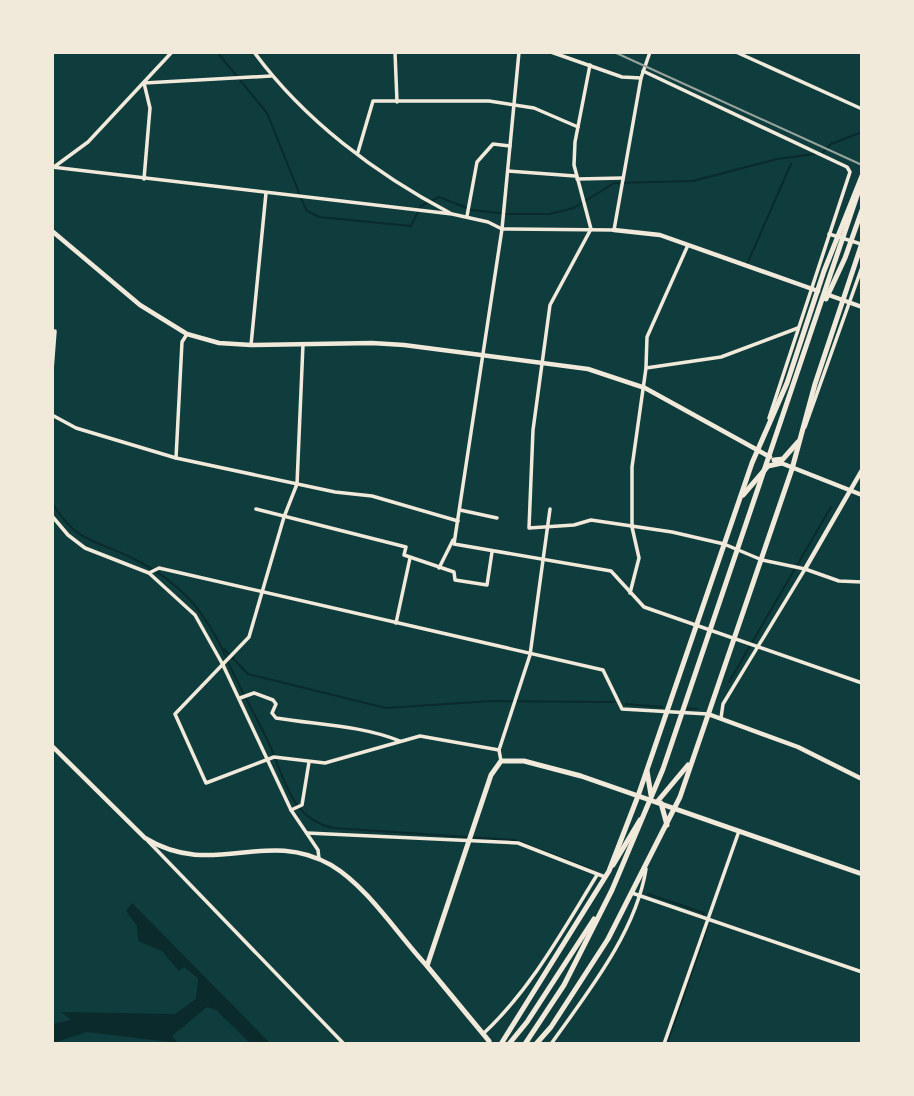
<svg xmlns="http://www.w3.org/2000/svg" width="914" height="1096" font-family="'Asap Condensed',sans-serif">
<rect width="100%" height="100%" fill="#0f3d3e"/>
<polygon fill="#0a2a2b" points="132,903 270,1043 250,1043 216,1010 207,1007 172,1036 178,1043 87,1032 53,1043 53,1024 71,1020 61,1012 175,1014 196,999 198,978 184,967 179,971 162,951 138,941 137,926 126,911"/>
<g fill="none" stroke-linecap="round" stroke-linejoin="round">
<g stroke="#0a2a2b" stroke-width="2">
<polyline points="217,52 267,113 306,210 319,217 411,226 421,206 439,197 472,210 507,214 549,214 574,208 614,183 693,181 777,159 815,154"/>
<polyline points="821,154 831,144 862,132"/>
<polyline points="747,264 791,164"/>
<path d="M52 503C79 546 97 539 136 560 181 583 205 611 226 657"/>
<polyline points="224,649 248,674 386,708 491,701 614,702"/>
<path d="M228 662C240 689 254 713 267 739 284 775 289 819 334 828L515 840 592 870"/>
<polyline points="729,682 831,507"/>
<polyline points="626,704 662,707"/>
<polyline points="684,708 697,709"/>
<polyline points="648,894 704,913 703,916"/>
<polyline points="667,1044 709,923"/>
</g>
<g stroke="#f1e9da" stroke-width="3.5">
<path d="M254 52C304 120 376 174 450 213"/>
<polyline points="395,52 397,102"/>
<polyline points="519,52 502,229 454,544 611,571 644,607 862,683"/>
<polyline points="551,52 622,77 641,78"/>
<polyline points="736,52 862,109"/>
<polyline points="590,65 575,142 574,165 591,229 550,305 533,430 529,528 574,525 591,520 672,532 724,544 762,560 805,569 839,581 862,582"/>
<polyline points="643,71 847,167 850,172 769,418"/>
<polyline points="358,152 373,101 489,101 534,108 578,127"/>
<polyline points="52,167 452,214 488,222 502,229 614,230 641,78 650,52"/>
<polyline points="54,167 88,142 172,52"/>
<polyline points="508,171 575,176"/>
<polyline points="144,179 150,108 144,83 271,76"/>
<polyline points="577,179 623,178"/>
<polyline points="467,216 477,162 493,144 510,146"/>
<polyline points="829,234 861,244"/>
<polyline points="303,344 297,484 284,517 249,637 175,714 206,783 274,757 325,763 420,736 499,750"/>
<polyline points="251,345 266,193"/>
<polyline points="646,367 647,337 688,245"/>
<polyline points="52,370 55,331"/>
<polyline points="52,415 76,428 176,458 335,492 372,496 458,521"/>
<polyline points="805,427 862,267"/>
<polyline points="176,458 182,342 187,334"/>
<polyline points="256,509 406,547 404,555 454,572 455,580 487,585 492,552"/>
<polyline points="460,510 497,518"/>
<polyline points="52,516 68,535 85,548 149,573 195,615 223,665 291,810 318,850 319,859"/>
<polyline points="439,568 453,540"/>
<polyline points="149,573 159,568 603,670 622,709 708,714"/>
<polyline points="630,593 639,558 632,527 632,467 646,368 721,357 798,328"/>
<polyline points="396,623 410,558"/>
<path d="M240 698 254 693 273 700 276 704 272 713 276 718C318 725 360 725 400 741"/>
<polyline points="721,718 723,704 805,569"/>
<polyline points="501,761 499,750 530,655 550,509"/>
<polyline points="291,810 302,805 309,762"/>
<polyline points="307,833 518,843 605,877"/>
<polyline points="148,841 344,1044"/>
<polyline points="632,893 862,972"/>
<path d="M484 1033C531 989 563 930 597 875"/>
<path d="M551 1044C588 992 636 932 646 869"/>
<polyline points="664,1044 739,831"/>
</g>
<g stroke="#f1e9da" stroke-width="4.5">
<polyline points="614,230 660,235 818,291"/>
<polyline points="52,231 140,305 187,334 219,343 251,345 372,343 404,345 588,369 645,388 770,457"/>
<polyline points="826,294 862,307"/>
<polyline points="781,463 862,495"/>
<polyline points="805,569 862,470"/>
<polyline points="708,714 798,747 862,779"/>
<path d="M52 746 145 838C214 880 264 827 331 865 368 887 397 934 427 966"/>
</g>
<g stroke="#f1e9da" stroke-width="5">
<polyline points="826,299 845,258 862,210"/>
<polyline points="774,460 783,459 798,442"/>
<polyline points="743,495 768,466 782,463"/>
<polyline points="647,771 651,795"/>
<polyline points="657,802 688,765"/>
<polyline points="661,803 667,825"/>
<polyline points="613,865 640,820"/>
<polyline points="489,1041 427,966 491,775 501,761 524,761 581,776 862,874"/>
<polyline points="501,1044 609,871 638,796 752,463 787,383 824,271 862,176"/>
<polyline points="509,1044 527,1022 594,919"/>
<polyline points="525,1044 564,985 612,890 663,769 860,187"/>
<polyline points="536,1044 551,1027 608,939 680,797 792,469 815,384 862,243"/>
</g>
<polyline stroke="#97a49c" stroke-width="2" points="614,52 862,165"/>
</g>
<rect width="914" height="1096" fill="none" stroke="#f1e9da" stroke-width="108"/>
</svg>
